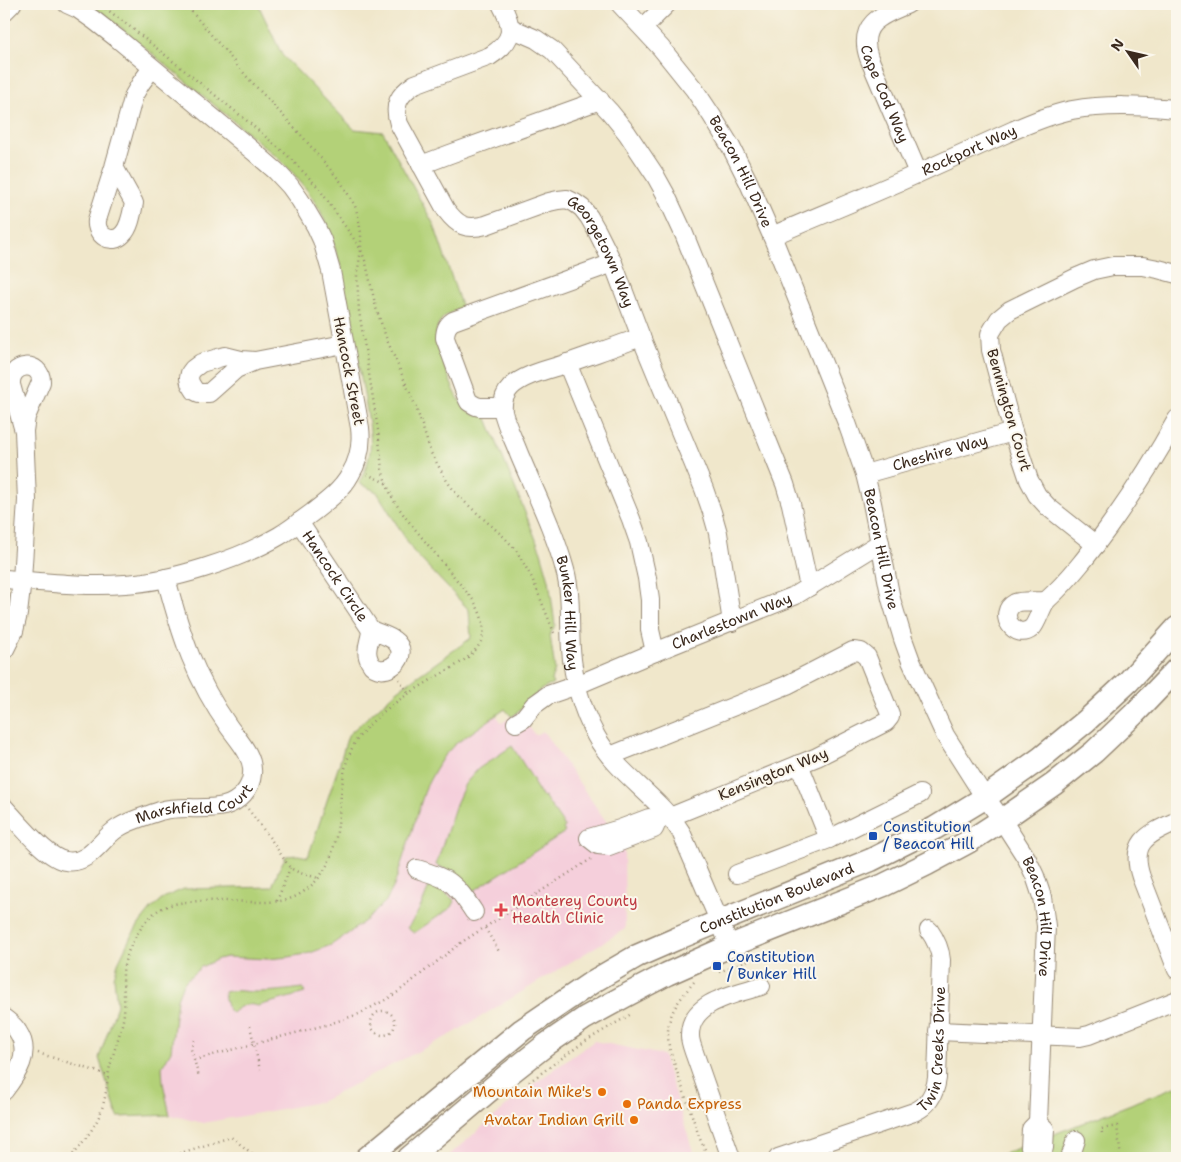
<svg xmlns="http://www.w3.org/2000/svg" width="1181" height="1162" font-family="'Shantell Sans',sans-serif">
<rect width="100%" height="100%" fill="#fbf7ec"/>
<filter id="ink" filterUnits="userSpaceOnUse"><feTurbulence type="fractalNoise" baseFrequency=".02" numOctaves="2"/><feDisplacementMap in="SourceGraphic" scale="10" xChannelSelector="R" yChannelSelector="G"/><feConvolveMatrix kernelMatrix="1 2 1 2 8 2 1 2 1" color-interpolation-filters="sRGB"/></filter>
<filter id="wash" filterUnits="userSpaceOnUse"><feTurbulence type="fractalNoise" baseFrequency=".0096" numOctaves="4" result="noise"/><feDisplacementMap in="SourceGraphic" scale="20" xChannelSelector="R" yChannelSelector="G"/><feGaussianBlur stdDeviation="1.12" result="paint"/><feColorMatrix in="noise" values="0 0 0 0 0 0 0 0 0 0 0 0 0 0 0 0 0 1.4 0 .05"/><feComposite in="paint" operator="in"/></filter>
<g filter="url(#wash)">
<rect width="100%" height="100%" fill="#f0e7cb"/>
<g fill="#f5cfdb">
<polygon points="518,712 535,735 543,731 624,847 625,929 454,1033 320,1102 203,1123 170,1115 163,1083 161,1067 171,1051 177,999 182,986 186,980 201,967 218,959 226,957 268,959 289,957 310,953 394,886 426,787 434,772 443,757 454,745 496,715 502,723"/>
<polygon points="594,1041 663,1055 695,1158 446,1158 524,1091"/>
</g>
<g fill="#b3d178" stroke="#777e4b">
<path d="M88 4H258L282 55 354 129 383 132 434 225 462 308C443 315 433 322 437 344 444 362 455 407 474 414 477 416 482 416 486 416L541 552 549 580 555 625 550 635 555 670 551 680 553 684 540 690 518 712 512 717 505 709 454 745 443 757 434 772 426 787 394 886 386 901 369 918 349 933 331 945 310 953 289 957 268 959 226 957 218 959 201 967 186 980 182 986 177 999 171 1051 162 1067 163 1083 170 1115 118 1117 99 1058 117 1005 114 977 118 963 130 938 140 923 151 909 165 897 184 889 272 887 278 871 286 856 298 855 308 857 339 765 348 735 398 690 471 638 469 610 413 551 377 492 359 483C371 460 372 448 369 422L341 267 331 235 320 210 307 190 293 173 277 157 120 27 104 14Z"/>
<path d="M512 746 534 781 533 782 542 797 544 796 565 827 563 829 565 832 472 892C462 880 452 871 436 865L456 804 465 784 478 769Z"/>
<path d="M430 884 441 889 455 901 452 907 414 933 407 928C418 915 424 900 430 884Z"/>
<path d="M303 988 305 993 258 1006C248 1003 240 1005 232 1013 226 1009 225 999 224 992 235 989 245 992 256 992 272 992 287 990 303 988Z"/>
<polygon points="1177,1086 1177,1158 993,1158"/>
</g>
</g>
<g filter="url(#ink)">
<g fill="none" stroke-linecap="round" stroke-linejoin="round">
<defs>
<g id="minor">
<path id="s1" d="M501 4C514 28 515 40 490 56L415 84C398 95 393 105 399 124L446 210C458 226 466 230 486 225L549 202 558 200 567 199 575 203 582 208 589 217 597 231 613 263 641 337 704 489 712 512 718 533 732 622"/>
<path id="s2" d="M620 4 661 48 694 89 712 116 731 147 748 181 772 236 847 423 865 474 872 503 891 599 903 639 911 661 945 735 978 787 1002 820 1027 859 1035 876 1042 897 1046 926 1038 1122"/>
<path id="s3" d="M908 4C881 15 857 24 869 58L918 173"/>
<polyline points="4,12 12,4"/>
<polyline points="511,28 536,39 552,50 610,112 627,133 655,175 665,193 684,234 785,484 791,504 809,587"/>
<polyline points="643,28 667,4"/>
<polyline points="421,165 450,154 600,100"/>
<path d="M114 167 134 203C132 213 130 227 123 234 112 246 95 235 97 220L114 167 134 95 141 83 152 68"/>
<path id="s4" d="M772 236C825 213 879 192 932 167 959 155 987 142 1014 130 1033 122 1052 114 1072 110 1107 104 1142 106 1177 109"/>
<path id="s5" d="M641 337C617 346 593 354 568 363 551 369 524 374 511 387 505 393 502 402 503 412 506 426 514 440 519 454 535 492 554 530 565 570 572 596 569 622 571 649 573 678 582 710 596 736 617 774 658 796 681 832L730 946"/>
<polyline points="255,361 241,360 225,356 201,363 193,369 190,373 189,378 190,383 195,391 199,393 209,393 236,369 255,361 344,344"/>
<polyline points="567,363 631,519 639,542 647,578 650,600 650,630 655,652"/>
<path d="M502 407H480L476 406 469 402 467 398 445 338C445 330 447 325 453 321L613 263"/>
<path id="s6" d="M865 474 1013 432"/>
<path id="s7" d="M299 522 371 630"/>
<polyline points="1096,545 1048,507 1037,495 1029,480 1013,432 991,350 990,334 999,319 1010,310 1075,278 1094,270 1113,266 1143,266 1158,269 1177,274"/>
<path d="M4 579C44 582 84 587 125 584 172 581 238 560 279 536 291 529 302 520 313 512 326 502 342 490 350 475 359 460 362 444 360 428L331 271 322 240 316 227 300 200 290 186 276 171 253 151 118 39 95 21 78 9 67 4"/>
<path d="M1046 601C1070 579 1089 554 1108 528 1133 493 1156 457 1177 419"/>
<path d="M1046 601C1041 608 1037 623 1032 628 1015 642 996 613 1015 603 1022 600 1038 602 1046 601Z"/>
<path d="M371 630C379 634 389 635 396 642 414 661 375 684 368 657 365 648 371 639 371 630Z"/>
<path d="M4 651 14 631 18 614 22 580 27 500 24 431 11 385C9 362 42 360 41 382L26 417 24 431"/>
<path id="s8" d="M516 723 523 719 534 705 548 695 577 685 655 652 794 596 880 543"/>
<polyline points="610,756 787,685 853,651 861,652 867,657 890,714 890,717 886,722 817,757 670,817 658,820 649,818 620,829 589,838 598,845 609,846 654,829 658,820"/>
<polyline points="799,764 829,839 920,794"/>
<path id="s9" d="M4 807C17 821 47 859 66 861 90 865 100 839 118 828 130 820 146 816 160 811 181 805 203 811 224 806 239 802 251 789 252 774 254 756 239 741 229 727 195 679 181 635 166 578"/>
<path d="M1177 821C1149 834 1129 841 1141 877L1177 970"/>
<path d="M417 869C451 879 455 883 474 912"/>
<polyline points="737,874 829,839"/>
<path d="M4 1018C9 1022 15 1026 18 1032 32 1053 17 1074 4 1091"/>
<polyline points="938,1031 1080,1037 1089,1035 1177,1000"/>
<polyline points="1038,1122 1031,1129 1030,1148 1036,1155 1042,1158"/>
<path d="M731 1158 695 1055C693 1049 690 1042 690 1036 689 1001 736 994 761 986"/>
<path id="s10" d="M778 1158 914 1112C928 1106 935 1093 937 1078L941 960C940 948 936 940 929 930"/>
<polyline points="1035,1158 1036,1155 1044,1148 1045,1129 1038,1122"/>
<polyline points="1070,1158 1076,1140"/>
</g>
<g id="major">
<path id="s11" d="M367 1158 522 1030 594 981 637 956 676 939 871 860 935 828 986 797 1041 758 1086 721 1128 682 1177 628"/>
<polyline points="409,1158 510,1073 547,1044 585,1018 625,996 667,974 730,946 884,885 927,864 968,842 1002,820 1054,784 1094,752 1133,715 1177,669"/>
</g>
</defs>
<use href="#minor" stroke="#968874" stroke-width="20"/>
<use href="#major" stroke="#968874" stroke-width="25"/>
<g stroke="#968874" stroke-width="2.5" stroke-dasharray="1 4" stroke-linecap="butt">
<polyline points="185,4 248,78 301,135 341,182 355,206 358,216 361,233 361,250 366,263 376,308 387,340 416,407 431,453 447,481 458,496 504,537 516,550 532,578 555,635"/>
<polyline points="367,474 386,483"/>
<polyline points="399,679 408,693"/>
<polyline points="248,809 272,841 290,868 300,873 318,878"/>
<polyline points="277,901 290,868"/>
<polyline points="485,928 500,953"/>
<polyline points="719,972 753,958"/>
<path d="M694 982C675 1005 663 1019 670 1051L700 1139 709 1158"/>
<circle cx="383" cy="1023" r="12"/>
<polyline points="250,1026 260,1070"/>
<polyline points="194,1040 191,1049 199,1077"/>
<polyline points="38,1053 108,1075"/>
<polyline points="194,1060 329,1024 359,1014 387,999 398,992 462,942 591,859"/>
<polyline points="529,1082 584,1042 633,1013"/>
<polyline points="1102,1133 1101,1129 1117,1126 1121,1158"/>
<path d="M70 1158C83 1142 98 1125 103 1105 107 1092 107 1078 110 1066 114 1050 120 1035 123 1020 126 1005 123 991 123 976 122 956 141 922 157 911 178 896 232 902 258 902 273 902 287 902 300 894 360 857 323 778 362 733 381 710 406 695 431 680 446 670 468 662 479 645 488 631 482 615 474 601L406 518 394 501 386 483 382 469 378 430 359 311 357 275 361 250 356 242 318 187 288 156 246 120 134 30 100 4"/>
<polyline points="165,1158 231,1137 254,1155 252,1158"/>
</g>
<use href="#minor" stroke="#fff" stroke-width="18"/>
<use href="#major" stroke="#fff" stroke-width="22"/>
</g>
</g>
<g fill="#1a4fb4" stroke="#fbf7ec" stroke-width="2">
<rect x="868" y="831" width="10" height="10" rx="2.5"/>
<rect x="712" y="961" width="10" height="10" rx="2.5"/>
</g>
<path fill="#e0444e" stroke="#fbf7ec" stroke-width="2" d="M498.5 902.5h5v5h5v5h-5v5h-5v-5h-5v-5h5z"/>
<g fill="#e8710a" stroke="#fbf7ec" stroke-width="2">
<circle cx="602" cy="1092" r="5"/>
<circle cx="627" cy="1104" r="5"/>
<circle cx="634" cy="1120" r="5"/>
</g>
<g text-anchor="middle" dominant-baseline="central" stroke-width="4" stroke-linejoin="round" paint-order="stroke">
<g font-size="15" fill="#3b2a1e" stroke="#fbf7ec">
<text stroke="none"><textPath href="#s3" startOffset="116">Cape Cod Way</textPath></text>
<text stroke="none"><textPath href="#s4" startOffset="215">Rockport Way</textPath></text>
<text stroke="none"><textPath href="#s2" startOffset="208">Beacon Hill Drive</textPath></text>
<text stroke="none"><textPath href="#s1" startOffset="484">Georgetown Way</textPath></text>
<text transform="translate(349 371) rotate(79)">Hancock Street</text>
<text transform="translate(1009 410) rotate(74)">Bennington Court</text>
<text stroke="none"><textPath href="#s6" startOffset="78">Cheshire Way</textPath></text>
<text stroke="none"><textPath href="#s2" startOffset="612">Beacon Hill Drive</textPath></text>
<text stroke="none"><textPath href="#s7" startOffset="65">Hancock Circle</textPath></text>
<text stroke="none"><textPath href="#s5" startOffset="380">Bunker Hill Way</textPath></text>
<text stroke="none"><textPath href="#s8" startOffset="241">Charlestown Way</textPath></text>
<text transform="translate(773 774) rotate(-22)">Kensington Way</text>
<text stroke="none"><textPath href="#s9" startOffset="229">Marshfield Court</textPath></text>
<text stroke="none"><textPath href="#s11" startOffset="489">Constitution Boulevard</textPath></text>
<text stroke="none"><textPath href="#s2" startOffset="1018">Beacon Hill Drive</textPath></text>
<text stroke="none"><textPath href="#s10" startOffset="214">Twin Creeks Drive</textPath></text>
</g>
<g font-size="15" fill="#164399" stroke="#fbf7ec" text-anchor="start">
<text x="883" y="827">Constitution<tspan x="883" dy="17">/ Beacon Hill</tspan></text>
<text x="727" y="957">Constitution<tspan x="727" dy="17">/ Bunker Hill</tspan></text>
</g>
<g font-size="15" fill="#be3a42" stroke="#fbf7ec" text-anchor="start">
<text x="512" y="901">Monterey County<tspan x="512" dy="17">Health Clinic</tspan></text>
</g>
<g font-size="15" fill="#c56008" stroke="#fbf7ec" text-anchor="end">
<text x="592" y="1092">Mountain Mike's</text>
<text x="637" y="1104" text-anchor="start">Panda Express</text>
<text x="624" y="1120">Avatar Indian Grill</text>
</g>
</g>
<rect width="1181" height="1162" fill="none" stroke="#fbf7ec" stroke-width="20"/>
<g transform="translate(1128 52) rotate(304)" stroke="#fbf7ec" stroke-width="4" paint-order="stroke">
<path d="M0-4L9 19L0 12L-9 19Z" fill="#3b2a1e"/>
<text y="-8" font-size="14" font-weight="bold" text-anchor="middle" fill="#3b2a1e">N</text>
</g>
</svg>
